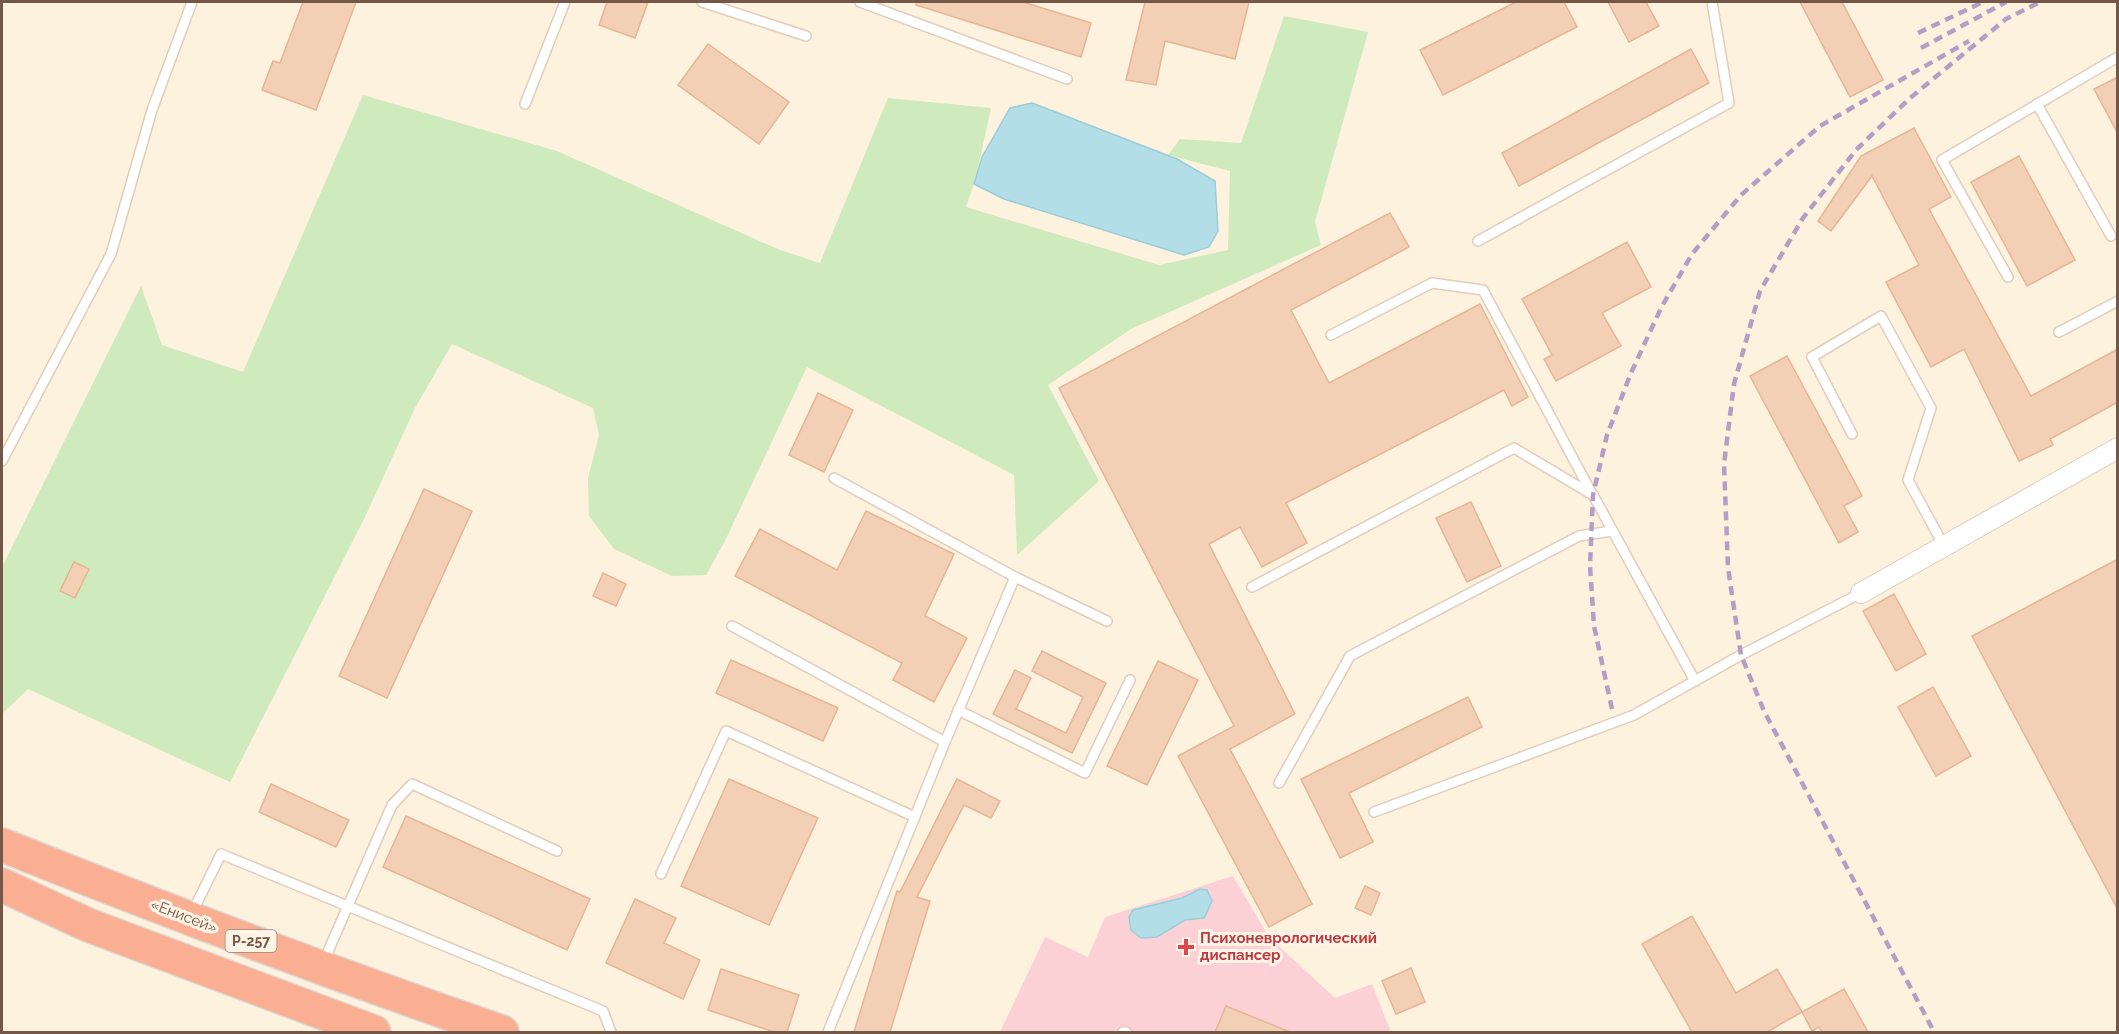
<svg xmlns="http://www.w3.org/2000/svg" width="2119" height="1034" font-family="Raleway,sans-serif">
<rect width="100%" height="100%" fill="#fdf2de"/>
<polygon fill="#fbd1d6" points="1233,876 1269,937 1335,998 1372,984 1391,1032 1000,1032 1045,937 1088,957 1105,917"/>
<polygon fill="#cfeabd" points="1284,16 1368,32 1315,222 1321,245 1131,329 1048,385 1099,481 1017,555 1014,475 807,367 725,541 706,575 672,576 614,549 589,516 588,478 599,435 593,408 452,344 415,408 365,517 230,782 28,689 2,714 2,567 141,286 162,345 243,372 363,95 557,151 780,250 820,263 888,98 991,108 976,177 966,207 1159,265 1228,250 1230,171 1168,155 1180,139 1241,143"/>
<g fill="#b3dee7" stroke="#99ced9" stroke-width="1.5">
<polygon points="1032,103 1177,159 1215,181 1218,231 1209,247 1184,255 1004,199 974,184 982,157 1010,108"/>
<polygon points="1200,889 1207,890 1212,901 1204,918 1185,920 1157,937 1141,938 1131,930 1129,917 1133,910 1182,898"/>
</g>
<g fill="#f3cfb5" stroke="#e7b595" stroke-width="1.5">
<polygon points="303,2 356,2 316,110 262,90 273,61 280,63"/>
<polygon points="607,2 648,2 635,38 599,25"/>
<polygon points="916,2 1023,2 1091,23 1081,57 916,5"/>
<polygon points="1145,2 1249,2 1235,59 1165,41 1156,85 1126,80"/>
<polygon points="1516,2 1564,2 1577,27 1443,95 1420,50"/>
<polygon points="1608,2 1646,2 1659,26 1629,42"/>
<polygon points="1800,2 1842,2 1883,80 1850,97"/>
<polygon points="708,44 789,102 759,144 678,85"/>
<polygon points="1691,49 1709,83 1519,186 1502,153"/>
<polygon points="2118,77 2118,134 2094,89"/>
<polygon points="1914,128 1951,197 1929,209 2031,396 2118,349 2118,402 2050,439 2053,445 2019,461 1964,349 1931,367 1886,282 1919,265 1872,176 1831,231 1818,221 1861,156"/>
<polygon points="2019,156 2075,260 2027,286 1971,182"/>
<polygon points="1390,213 1409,247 1291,310 1329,383 1480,304 1528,397 1512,406 1504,390 1286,503 1307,543 1262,567 1240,527 1209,544 1295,714 1230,749 1312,904 1269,927 1178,756 1234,726 1059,388"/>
<polygon points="1627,242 1651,287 1602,313 1621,346 1556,381 1544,359 1552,355 1522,299"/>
<polygon points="1787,356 1862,496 1844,506 1858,532 1839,543 1750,376"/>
<polygon points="818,393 853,410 824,472 789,455"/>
<polygon points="424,489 472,511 387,698 339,676"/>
<polygon points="1471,502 1501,566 1467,582 1436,518"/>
<polygon points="866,511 954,554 925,616 967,638 934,702 893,680 902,663 735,576 760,529 837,570"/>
<polygon points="2118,559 2118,910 1972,636"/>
<polygon points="74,562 89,569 75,598 60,591"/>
<polygon points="603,573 626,584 616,606 593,596"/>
<polygon points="1894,594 1926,654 1896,671 1863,611"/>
<polygon points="1042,651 1106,683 1072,753 993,714 1015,670 1031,678 1016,709 1066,733 1083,697 1032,671"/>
<polygon points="731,660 838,708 823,741 716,693"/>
<polygon points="1158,661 1198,680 1147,785 1107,766"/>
<polygon points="1933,687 1971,756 1936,776 1898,707"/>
<polygon points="1468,697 1482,727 1349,793 1373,842 1340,858 1301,779"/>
<polygon points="729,779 818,818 769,925 681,886"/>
<polygon points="957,779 1000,801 991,818 964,805 917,897 930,901 890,1032 854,1032 897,891 900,892"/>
<polygon points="271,784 349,820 336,847 259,812"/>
<polygon points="406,816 590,899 567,950 383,867"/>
<polygon points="1365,886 1380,893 1371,915 1355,908"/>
<polygon points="635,899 676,918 664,943 700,960 683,999 606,963"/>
<polygon points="1692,916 1736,993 1777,969 1802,1012 1767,1032 1692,1032 1642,944"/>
<polygon points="1411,968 1425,1002 1396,1014 1382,981"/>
<polygon points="721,969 799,995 787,1032 774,1032 708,1010"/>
<polygon points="1844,989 1868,1032 1822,1032 1819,1027 1812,1031 1802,1012"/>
<polygon points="1226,1006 1290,1032 1215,1032"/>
</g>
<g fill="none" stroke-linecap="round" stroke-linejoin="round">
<defs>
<g id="lane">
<polyline points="702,2 806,36"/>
<polyline points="860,2 1067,79"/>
<polyline points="525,104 565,2"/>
<polyline points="2037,104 2111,236"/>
<polyline points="1478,241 1729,103 1712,2"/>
<polyline points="2008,277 1942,160 2118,57"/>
<polyline points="2059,332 2118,301"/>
<polyline points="1331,335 1432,283 1483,290 1591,492"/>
<polyline points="1852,434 1812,357 1881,316 1931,408 1908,480 1944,546"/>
<polyline points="2,461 111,254 152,110 192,2"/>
<polyline points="834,478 1015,577"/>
<polyline points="1252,587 1514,448 1593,495 1695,681"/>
<polyline points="732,626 945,742"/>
<polyline points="958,710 1085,773 1130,680"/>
<polyline points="1279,783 1350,656 1579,536 1612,531"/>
<polyline points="1374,812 1634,715 1741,655 1861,593"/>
<polyline points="661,874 726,731 915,817"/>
<polyline points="192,913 221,854 603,1011 611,1032"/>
<polyline points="323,963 392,805 412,784 557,851"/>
<polyline points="828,1032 945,742 1015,577 1107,621"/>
<polyline points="1123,1032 1126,1032"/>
</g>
<polyline id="street" points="1861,593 2118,448"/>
<g id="highway">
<path d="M2 845C167 911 334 974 502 1032"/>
<polyline points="2,885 88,925 374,1032"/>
</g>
</defs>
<use href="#lane" stroke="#e1cdbb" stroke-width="12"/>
<use href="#street" stroke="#e1cdbb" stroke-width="22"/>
<use href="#highway" stroke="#ded7d3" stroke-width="36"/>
<use href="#lane" stroke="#fff" stroke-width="9"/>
<use href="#street" stroke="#fff" stroke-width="20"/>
<use href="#highway" stroke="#faaf92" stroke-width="33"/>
<g stroke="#b49ec6" stroke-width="4.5" stroke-dasharray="9 6" stroke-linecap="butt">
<polyline points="1918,33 1983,2"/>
<polyline points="1921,48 2006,2"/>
<polyline points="1612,709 1594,626 1590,566 1593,495 1607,435 1631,373 1662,306 1692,254 1741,195 1820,126 1969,41"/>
<polyline points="1932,1028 1764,711 1741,655 1728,568 1724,464 1734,384 1760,291 1803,218 1856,150 1910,98 2006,19 2040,2"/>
</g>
</g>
<path fill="#e0444e" stroke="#fff5e6" stroke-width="2" d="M1183 938h6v6h6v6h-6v6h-6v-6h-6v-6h6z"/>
<g text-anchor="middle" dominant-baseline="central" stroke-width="6" stroke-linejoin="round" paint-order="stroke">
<rect fill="#fff5e6" stroke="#9e8676" stroke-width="1.5" x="225.5" y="930" width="51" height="22" rx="4.5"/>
<g font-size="14" font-weight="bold" fill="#745746">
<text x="251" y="941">Р-257</text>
</g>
<g font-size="15" fill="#745746" stroke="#fff5e6">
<text transform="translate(184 916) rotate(21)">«Енисей»</text>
</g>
<g font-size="15" font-weight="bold" fill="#be3a42" stroke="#fff5e6" text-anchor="start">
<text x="1200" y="938">Психоневрологический<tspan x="1200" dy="17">диспансер</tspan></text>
</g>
</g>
<rect width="2119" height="1034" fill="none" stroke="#745746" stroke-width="6"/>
</svg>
